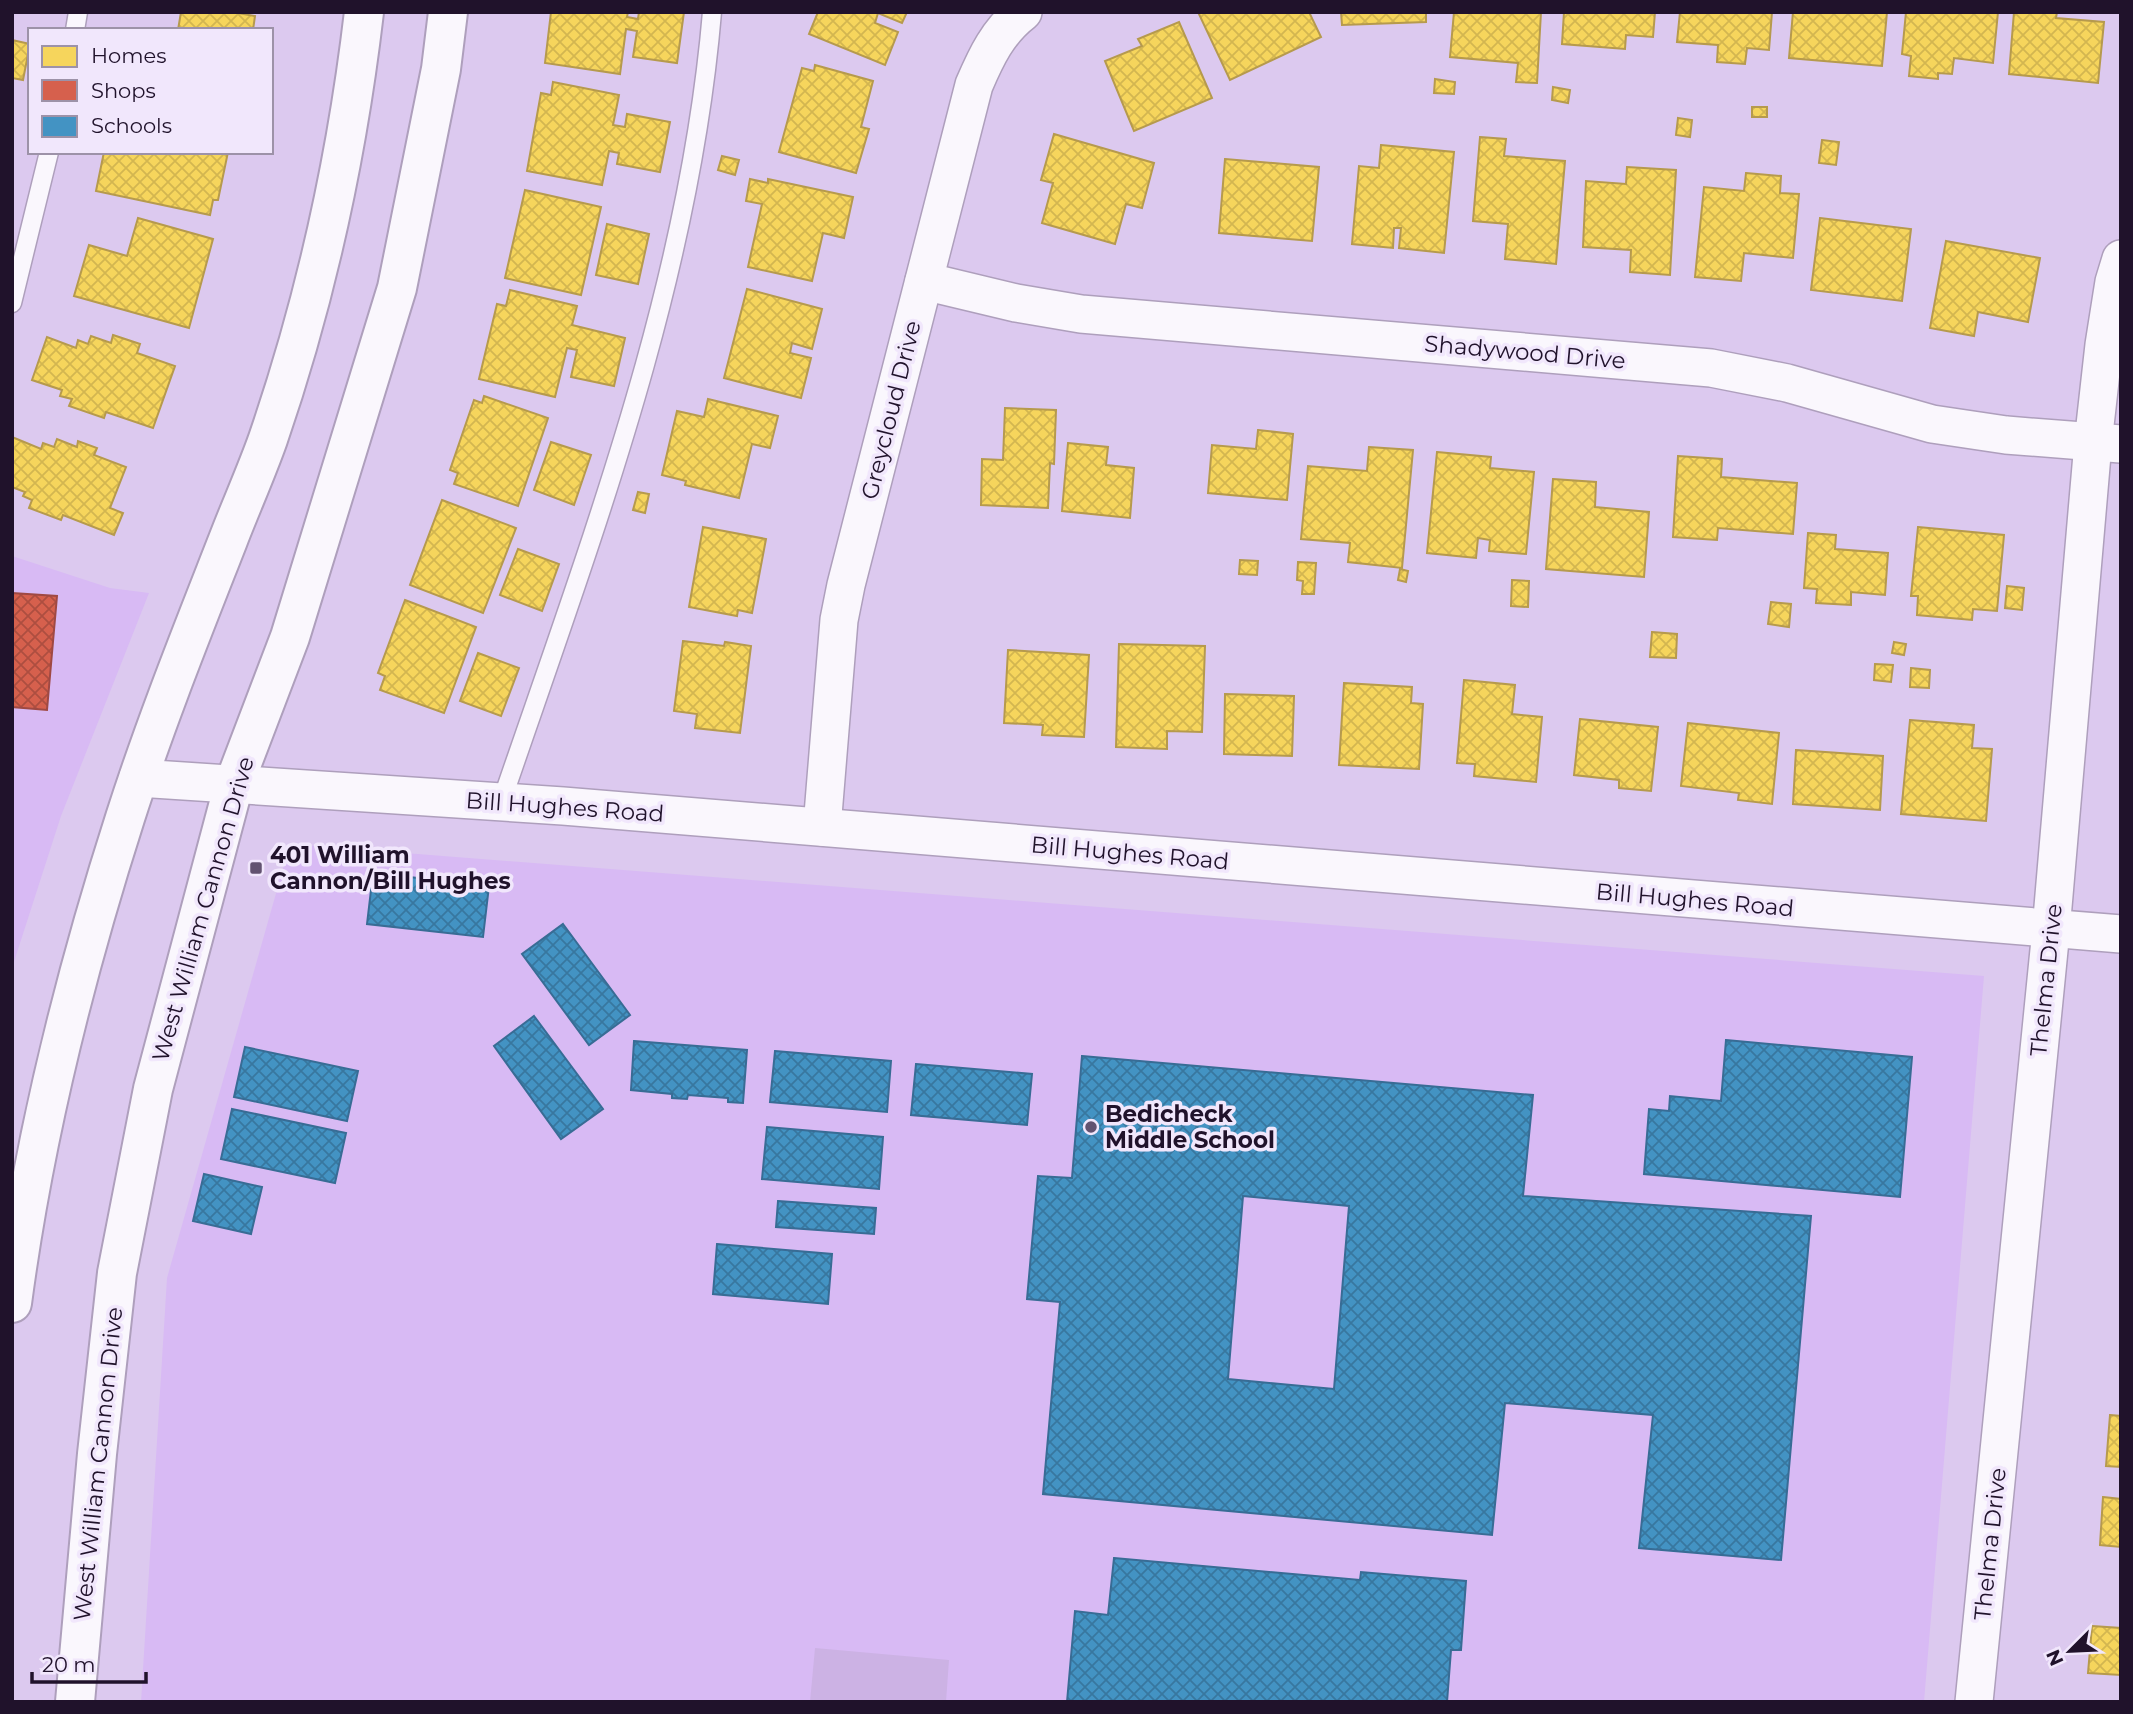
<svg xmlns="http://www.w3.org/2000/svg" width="2133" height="1714" font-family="Montserrat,sans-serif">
<defs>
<pattern id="homes-cross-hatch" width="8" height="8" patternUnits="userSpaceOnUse" patternTransform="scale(1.75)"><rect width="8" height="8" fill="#f6d55c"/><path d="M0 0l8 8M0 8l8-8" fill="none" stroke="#d3b650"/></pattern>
<pattern id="shops-cross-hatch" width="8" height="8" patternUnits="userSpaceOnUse" patternTransform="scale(1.75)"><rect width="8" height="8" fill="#d6604d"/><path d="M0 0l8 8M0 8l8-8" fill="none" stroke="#ad4e40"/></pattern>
<pattern id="schools-cross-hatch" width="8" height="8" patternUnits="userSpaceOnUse" patternTransform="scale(1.75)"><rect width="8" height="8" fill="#4393c3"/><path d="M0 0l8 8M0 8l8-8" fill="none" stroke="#38779f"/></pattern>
</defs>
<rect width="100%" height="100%" fill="#dcc9ef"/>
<g fill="#d8baf4">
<polygon points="12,556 110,588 149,593 61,816 12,968"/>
<polygon points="290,844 1984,976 1924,1702 141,1702 167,1278"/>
</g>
<polygon fill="#ccb2e4" points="815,1648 949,1660 946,1702 810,1702"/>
<g fill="url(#homes-cross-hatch)" stroke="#b69a4d" stroke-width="2">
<polygon points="181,12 232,12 255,16 253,30 178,30"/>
<polygon points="551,12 628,12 627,17 638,19 639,12 684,12 677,63 633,57 637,31 626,29 620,74 545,63"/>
<polygon points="818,12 907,12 902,23 878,13 875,23 898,32 885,65 809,34"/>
<polygon points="1198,12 1309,12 1321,37 1230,80"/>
<polygon points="1341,12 1426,12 1426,22 1342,25"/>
<polygon points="1454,12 1541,12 1537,83 1516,82 1518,63 1450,57"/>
<polygon points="1564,12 1655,12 1653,37 1626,35 1625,49 1562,44"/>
<polygon points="1680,12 1772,12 1769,50 1747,48 1745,64 1717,62 1718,45 1677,42"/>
<polygon points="1793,12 1887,12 1882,66 1789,58"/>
<polygon points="1906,12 1998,12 1993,63 1954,58 1952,74 1938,73 1938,79 1909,76 1911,56 1902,54"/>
<polygon points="2014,12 2057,12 2056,18 2104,22 2098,83 2009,74"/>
<polygon points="1179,22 1212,98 1134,131 1105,61 1142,46 1138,39"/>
<polygon points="12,40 30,44 23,80 12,78"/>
<polygon points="815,65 873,81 861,127 869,129 856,173 779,152 802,68 814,71"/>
<polygon points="1435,79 1455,82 1454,94 1434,93"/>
<polygon points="553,82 619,95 613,125 625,127 627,114 670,122 660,172 617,164 619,153 609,151 602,185 527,171 541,93 551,95"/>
<polygon points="1553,87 1570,90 1568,103 1552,100"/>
<rect x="1752" y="107" width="15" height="10"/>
<polygon points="1678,118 1692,120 1690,137 1676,135"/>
<polygon points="1054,134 1154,163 1142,208 1126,204 1115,244 1042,223 1053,183 1041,180"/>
<polygon points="1480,137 1506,139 1504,156 1565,161 1556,264 1505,259 1508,224 1473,221"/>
<polygon points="1822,140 1839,142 1836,165 1819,163"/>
<polygon points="1381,145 1454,152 1444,253 1399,248 1401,228 1394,228 1393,248 1352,244 1359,166 1379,168"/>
<polygon points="104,152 228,152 218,200 213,200 210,215 96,191"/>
<polygon points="722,156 739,160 735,175 718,170"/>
<polygon points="1225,159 1319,167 1312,241 1219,233"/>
<polygon points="1627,167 1676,170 1670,275 1630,272 1631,250 1583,247 1586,181 1626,184"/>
<polygon points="1746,173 1781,176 1780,193 1799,194 1793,258 1744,253 1741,281 1695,277 1704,187 1744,191"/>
<polygon points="750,179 768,183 768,179 853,197 844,238 823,233 812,281 748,267 762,204 746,201"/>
<polygon points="525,190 601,207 581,295 505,278"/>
<polygon points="138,218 213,239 189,328 74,296 89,245 127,256"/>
<polygon points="1820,218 1911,229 1902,301 1811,290"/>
<polygon points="607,224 649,234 638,284 596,275"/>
<polygon points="1946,241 2040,258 2028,322 1978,312 1974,336 1930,328"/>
<polygon points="747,289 822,309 812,349 792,343 790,353 811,358 801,398 724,378"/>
<polygon points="510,290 577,306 572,325 625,338 614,386 571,377 577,350 567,348 555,397 479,379 497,304 506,306"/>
<polygon points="113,335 140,344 137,353 175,366 153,428 106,412 104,418 69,406 72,399 60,396 62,390 32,380 47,337 76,348 78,340 88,344 91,336 111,343"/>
<polygon points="484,396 548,418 518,506 454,484 458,473 450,470 474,400 482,403"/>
<polygon points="708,399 778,416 770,448 752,444 739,498 685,485 686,481 662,475 677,411 704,417"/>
<polygon points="1005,408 1056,410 1054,464 1050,463 1048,508 981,505 982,459 1003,460"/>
<polygon points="1258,430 1293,434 1287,500 1208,493 1212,445 1256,449"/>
<polygon points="12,437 41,449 43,443 54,447 57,439 77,447 78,441 97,448 94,455 126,467 110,508 123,513 114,535 63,515 61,520 29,508 32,500 23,496 25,492 12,487"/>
<polygon points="551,442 591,455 574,505 534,490"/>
<polygon points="1068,443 1108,447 1106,465 1134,468 1130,518 1062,511"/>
<polygon points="1369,447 1413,450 1402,568 1348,562 1350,543 1301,539 1308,466 1367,471"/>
<polygon points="1437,452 1491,457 1490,468 1534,472 1526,554 1489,551 1490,540 1478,538 1476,558 1427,553"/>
<polygon points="1678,456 1722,459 1721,477 1797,483 1793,534 1718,528 1717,540 1673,537"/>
<polygon points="1553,479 1596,482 1595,507 1649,512 1644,577 1546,569"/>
<polygon points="638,492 649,494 645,513 633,510"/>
<polygon points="442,500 516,528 483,613 410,585"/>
<polygon points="703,527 766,539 752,613 738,610 737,616 689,607"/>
<polygon points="1918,527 2004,535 1997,611 1973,609 1972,620 1917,615 1918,596 1911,596"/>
<polygon points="1808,533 1836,535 1835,549 1888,553 1885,595 1851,592 1851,605 1816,603 1817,589 1804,588"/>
<polygon points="518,549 559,564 542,611 500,595"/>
<polygon points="1240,560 1258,561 1257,575 1239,574"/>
<polygon points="1298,562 1316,563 1314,594 1302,594 1303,581 1297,580"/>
<polygon points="1400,569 1408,571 1406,582 1398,580"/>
<polygon points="1512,580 1529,581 1528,607 1511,606"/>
<polygon points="2007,586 2024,588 2022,610 2005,608"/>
<polygon points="405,600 476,627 444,713 380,690 385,676 378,673"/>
<polygon points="1771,602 1791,604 1789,627 1768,624"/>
<polygon points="1652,632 1677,634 1676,658 1650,657"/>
<polygon points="683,641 724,646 725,642 751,646 740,733 695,728 697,714 674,711"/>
<polygon points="1894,642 1906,644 1904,655 1892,653"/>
<polygon points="1119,644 1205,646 1202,732 1167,731 1167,749 1116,747"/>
<polygon points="1008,650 1089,655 1084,737 1042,735 1043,725 1004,723"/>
<polygon points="478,653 519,668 501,716 460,701"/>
<polygon points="1875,664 1893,665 1891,682 1874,680"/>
<polygon points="1911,668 1930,670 1929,688 1910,687"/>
<polygon points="1464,680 1515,685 1512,714 1542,717 1536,782 1474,776 1475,764 1457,763"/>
<polygon points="1344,683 1412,687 1411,703 1423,704 1419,769 1339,765"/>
<polygon points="1225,694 1294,696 1292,756 1224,754"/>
<polygon points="1580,719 1658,727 1651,791 1619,788 1619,780 1574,775"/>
<polygon points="1910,720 1974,725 1972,748 1992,749 1986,821 1901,814"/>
<polygon points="1688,723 1779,733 1772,804 1738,800 1739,793 1681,786"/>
<polygon points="1796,750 1883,756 1880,810 1793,804"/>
<polygon points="2110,1415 2121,1416 2121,1467 2106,1466"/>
<polygon points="2103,1497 2121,1499 2121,1547 2100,1545"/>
<polygon points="2092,1626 2121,1628 2121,1675 2088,1673"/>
</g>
<polygon fill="url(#shops-cross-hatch)" stroke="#9f4943" stroke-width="2" points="12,593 57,596 47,710 12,707"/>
<g fill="url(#schools-cross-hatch)" stroke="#386c95" stroke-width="2" fill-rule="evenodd">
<polygon points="373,873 489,886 483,937 367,924"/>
<polygon points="563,924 630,1015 589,1045 522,954"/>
<polygon points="534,1016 603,1109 561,1139 494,1046"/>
<polygon points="1726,1040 1912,1057 1900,1197 1644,1174 1649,1109 1669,1111 1670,1096 1721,1101"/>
<polygon points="634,1041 747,1050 743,1103 728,1102 728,1098 688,1095 687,1099 672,1098 672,1094 631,1090"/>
<polygon points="245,1047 358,1071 347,1121 234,1097"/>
<polygon points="775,1051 891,1061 887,1112 770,1102"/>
<path d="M1082 1056 1533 1095 1523 1196 1811 1216 1781 1560 1639 1548 1653 1415 1505 1403 1492 1535 1043 1494 1060 1302 1027 1299 1038 1176 1072 1178ZM1243 1196 1349 1206 1334 1389 1228 1379Z"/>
<polygon points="916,1064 1032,1074 1027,1125 911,1115"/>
<polygon points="232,1109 346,1133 335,1183 221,1159"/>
<polygon points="767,1127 883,1137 879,1189 762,1179"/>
<polygon points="204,1174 262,1187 251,1234 193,1221"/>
<polygon points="778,1201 876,1208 874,1234 776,1227"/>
<polygon points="717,1244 832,1254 828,1304 713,1294"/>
<polygon points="1114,1558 1360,1580 1361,1572 1466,1581 1461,1650 1451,1650 1447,1702 1067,1702 1075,1611 1108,1615"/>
</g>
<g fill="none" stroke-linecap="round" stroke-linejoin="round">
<defs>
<g id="service">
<polyline points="75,30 78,12"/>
<polyline points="12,303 49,152"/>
<path d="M501 803C589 545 689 286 712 12"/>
</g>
<g id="minor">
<polyline points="924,281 1016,303 1081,314 1711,368 1787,383 1932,424 2006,435 2121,444"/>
<polyline points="138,778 563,806 2121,934"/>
<path d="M822 827 839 620 846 585 974 85C986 57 998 31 1023 12"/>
<polyline points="1974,1702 2051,930 2093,443 2104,345 2114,282 2121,259"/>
</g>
<g id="secondary">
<path d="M12 1303C34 1138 74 977 125 818 155 724 192 632 228 540 241 506 256 473 268 439 315 302 347 157 364 12"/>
<polyline points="75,1702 97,1454 117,1273 153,1089 234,784 290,637 397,288 441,69 448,12"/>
</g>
</defs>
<use href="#service" stroke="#ae9fbc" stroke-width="21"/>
<use href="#minor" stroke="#ae9fbc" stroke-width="40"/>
<use href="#secondary" stroke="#ae9fbc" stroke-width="42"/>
<use href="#service" stroke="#faf7fd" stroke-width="18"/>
<use href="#minor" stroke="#faf7fd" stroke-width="37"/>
<use href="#secondary" stroke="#faf7fd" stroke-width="38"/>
</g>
<g fill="#625270" stroke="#f1e7fc" stroke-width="2.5">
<rect x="249" y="861" width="14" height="14" rx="3.5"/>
<circle cx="1091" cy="1127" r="7"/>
</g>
<g text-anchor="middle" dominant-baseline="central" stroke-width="7" stroke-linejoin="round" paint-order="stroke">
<g font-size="23" fill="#20122b" stroke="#f1e7fc">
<text transform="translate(1525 352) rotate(5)">Shadywood Drive</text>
<text transform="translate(891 410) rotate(-76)">Greycloud Drive</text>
<text transform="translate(565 807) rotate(4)">Bill Hughes Road</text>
<text transform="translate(1130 853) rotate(5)">Bill Hughes Road</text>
<text transform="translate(1695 900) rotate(5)">Bill Hughes Road</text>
<text transform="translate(203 909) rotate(-74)">West William Cannon Drive</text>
<text transform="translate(2046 980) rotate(-84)">Thelma Drive</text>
<text transform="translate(98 1464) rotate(-84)">West William Cannon Drive</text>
<text transform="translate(1990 1544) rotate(-84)">Thelma Drive</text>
</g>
<g font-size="23" font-weight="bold" fill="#20122b" stroke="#f1e7fc" text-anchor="start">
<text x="270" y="855">401 William<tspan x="270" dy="26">Cannon/Bill Hughes</tspan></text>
<text x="1105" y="1114">Bedicheck<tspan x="1105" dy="26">Middle School</tspan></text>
</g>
</g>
<rect width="2133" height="1714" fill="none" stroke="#20122b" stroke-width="28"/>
<rect x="28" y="28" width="245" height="126" fill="#f1e7fc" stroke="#9d92a8" stroke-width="2"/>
<rect x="42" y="46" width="35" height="21" fill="#f6d55c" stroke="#9d92a8" stroke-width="2"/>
<text x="91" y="63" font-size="21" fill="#20122b">Homes</text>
<rect x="42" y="80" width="35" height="21" fill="#d6604d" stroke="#9d92a8" stroke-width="2"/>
<text x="91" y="98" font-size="21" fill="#20122b">Shops</text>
<rect x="42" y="116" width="35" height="21" fill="#4393c3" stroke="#9d92a8" stroke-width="2"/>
<text x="91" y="133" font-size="21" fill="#20122b">Schools</text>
<g transform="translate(2070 1651) rotate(246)" stroke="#f1e7fc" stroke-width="5" paint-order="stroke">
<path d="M0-5L12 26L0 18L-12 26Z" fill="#20122b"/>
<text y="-10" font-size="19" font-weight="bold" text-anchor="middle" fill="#20122b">N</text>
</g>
<path d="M32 1672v10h114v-10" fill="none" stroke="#20122b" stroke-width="3.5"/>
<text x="42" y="1672" font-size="21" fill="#20122b" stroke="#f1e7fc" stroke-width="5" paint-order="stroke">20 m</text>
</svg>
